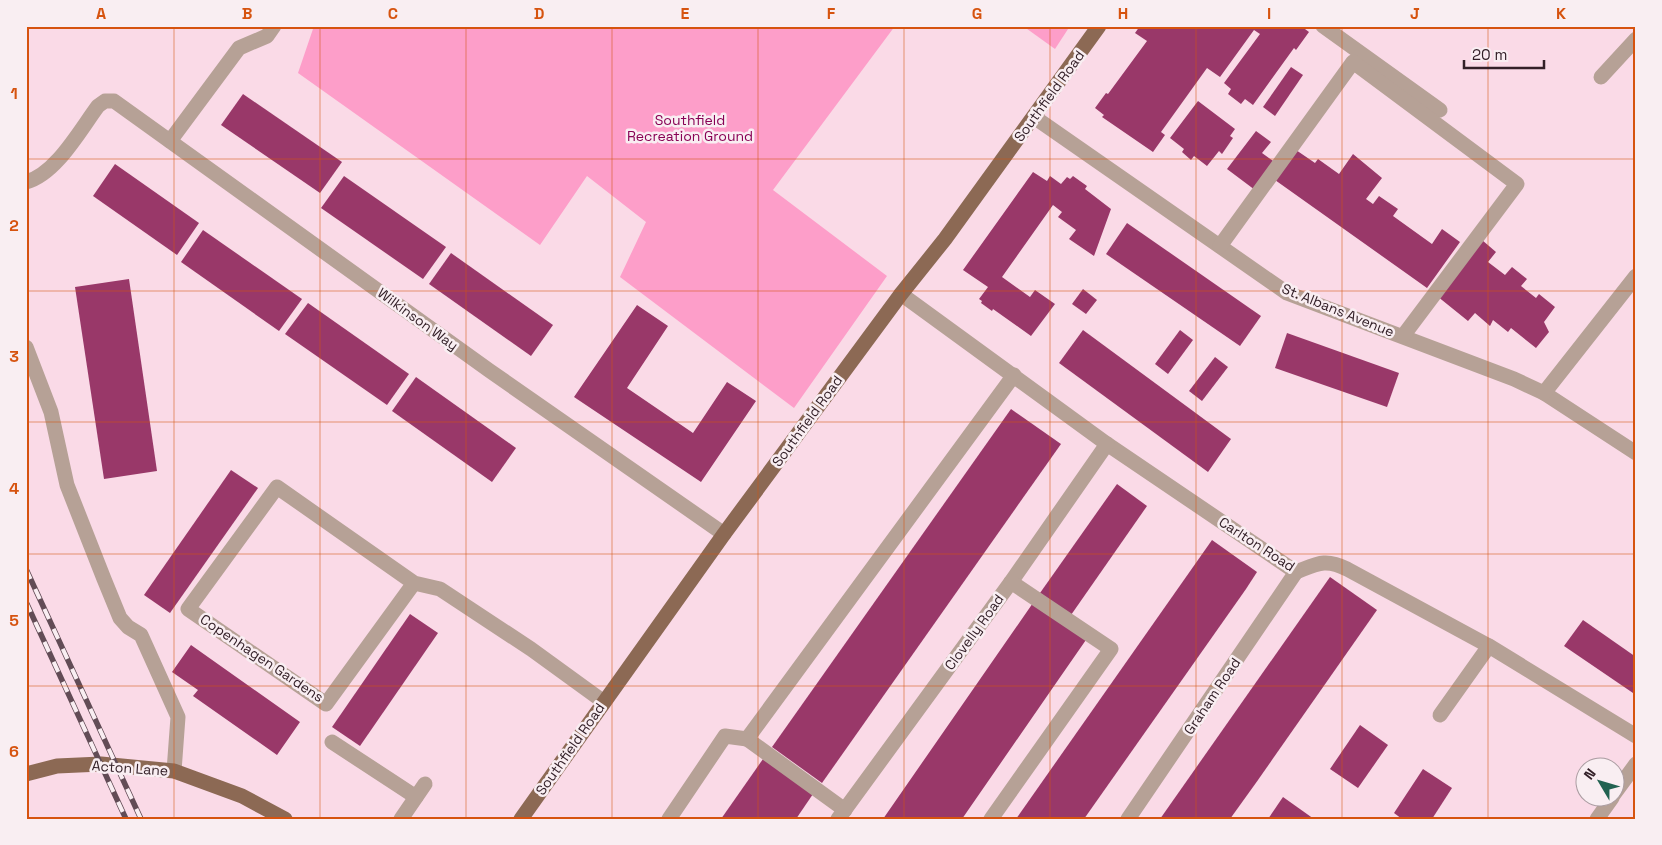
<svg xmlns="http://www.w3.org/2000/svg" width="1662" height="845" font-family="'Space Grotesk',sans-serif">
<rect width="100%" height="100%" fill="#fadae7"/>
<g fill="#fd9ec9">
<polygon points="314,26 895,26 773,190 887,276 794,408 620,277 646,222 587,176 540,245 298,73"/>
<polygon points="1023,26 1070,26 1055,49"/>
</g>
<g fill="#993869">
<polygon points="1140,26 1301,26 1309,32 1296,50 1294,48 1253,105 1245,99 1241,104 1228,94 1231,89 1224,83 1260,34 1254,30 1220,77 1207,68 1161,132 1165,135 1153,152 1102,117 1104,115 1095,108 1106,93 1108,94 1147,41 1135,33"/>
<polygon points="1291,67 1303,75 1275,116 1263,107"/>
<polygon points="243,94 342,162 320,193 221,125"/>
<polygon points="1198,101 1235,129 1230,136 1233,138 1222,154 1219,151 1207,166 1194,156 1191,160 1182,152 1184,149 1170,138"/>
<polygon points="1256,131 1271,142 1262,153 1276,163 1255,190 1227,169"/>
<polygon points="1296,150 1315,163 1318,159 1339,174 1353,154 1382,178 1366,199 1373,204 1379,196 1398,209 1393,216 1432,244 1442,229 1460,242 1427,288 1275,180"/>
<polygon points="115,164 199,223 177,255 93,196"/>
<polygon points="1033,172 1047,181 1050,176 1061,184 1067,177 1070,179 1073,176 1087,186 1085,189 1111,209 1094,256 1069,239 1076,230 1058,217 1062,212 1053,205 1002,277 1030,297 1035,290 1055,304 1031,336 993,309 992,311 981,303 982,301 979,299 988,287 963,270"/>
<polygon points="344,176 446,247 423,279 321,208"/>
<polygon points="1127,223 1261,316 1240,346 1106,254"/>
<polygon points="203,230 302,299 279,331 181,262"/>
<polygon points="1482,240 1496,252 1488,262 1505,275 1512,267 1527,279 1521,286 1536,298 1539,294 1555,307 1544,322 1549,332 1536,348 1511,328 1508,332 1493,320 1490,326 1475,313 1468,321 1437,296"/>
<polygon points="451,253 553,325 531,356 429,284"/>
<polygon points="129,279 157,471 104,479 75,287"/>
<polygon points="1083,289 1097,300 1086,314 1072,304"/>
<polygon points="308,303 409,374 387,405 285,334"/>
<polygon points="637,305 668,326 627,388 693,433 727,382 756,401 701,482 574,397"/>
<polygon points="1083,330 1231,439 1208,472 1059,363"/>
<polygon points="1180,330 1193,340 1168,374 1155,364"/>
<polygon points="1287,333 1399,373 1387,407 1275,368"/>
<polygon points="1215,357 1228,367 1202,401 1189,391"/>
<polygon points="416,377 516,448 492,482 392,411"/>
<polygon points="1011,409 1061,444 822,783 772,747"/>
<polygon points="231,470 258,488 170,613 144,595"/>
<polygon points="1117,484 1147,506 1071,615 1040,593"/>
<polygon points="1212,540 1257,572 1246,589 1084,819 1016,819"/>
<polygon points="1330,577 1377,610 1258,780 1230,819 1160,819"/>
<polygon points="1035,600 1088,637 1054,686 962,819 883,819"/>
<polygon points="410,614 438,633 360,746 332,727"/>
<polygon points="1583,620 1636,657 1636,689 1633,693 1564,646"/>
<polygon points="191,645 300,722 277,755 193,696 198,690 172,672"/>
<polygon points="1360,725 1388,745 1358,788 1330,769"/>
<polygon points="763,759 813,794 796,819 721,819"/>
<polygon points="1423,769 1452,788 1432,819 1402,819 1394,813"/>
<polygon points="1283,797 1314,819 1268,819"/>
</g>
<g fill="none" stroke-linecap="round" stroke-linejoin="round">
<g stroke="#b6a196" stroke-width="15">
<polyline points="1323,26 1440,110"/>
<polyline points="1601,77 1636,39"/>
<polyline points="1034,117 1287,293 1514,379 1544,393 1636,453"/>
<polyline points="170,141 239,48 267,36 274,26"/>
<path d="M26 182C56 174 80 130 98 106L105 101H114L490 371 724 534"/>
<polyline points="1220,246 1353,62 1517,184 1403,336"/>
<path d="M901 294 1107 444 1296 572C1317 564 1325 558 1347 569L1489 646 1636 736"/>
<polyline points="26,347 51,412 67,485 104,579 120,618 128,627 141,635 178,717 174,771"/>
<polyline points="1544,393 1636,276"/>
<polyline points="414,583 326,704 188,609 277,487 414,583 440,589 531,649 604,702"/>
<polyline points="1440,715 1489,646"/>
<polyline points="747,739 845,810"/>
<polyline points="332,742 416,797"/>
<polyline points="1614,794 1636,764"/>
<polyline points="401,819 425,784"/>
<polyline points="669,819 725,736 747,739 1014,375"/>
<polyline points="838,819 1011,582 1107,444"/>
<polyline points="991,819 1111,649 1011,582"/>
<polyline points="1128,819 1296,572"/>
<polyline points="1597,819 1612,798"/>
</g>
<g stroke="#8c6954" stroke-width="15">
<polyline points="26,774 57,766 101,764 174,771 242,796 285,819"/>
<polyline points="521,819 724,534 901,294 945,239 1099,26"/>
</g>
<defs>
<g id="rail">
<polyline points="26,569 141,819"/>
<polyline points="26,602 126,819"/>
</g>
</defs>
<use href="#rail" stroke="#624c56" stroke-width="5.5"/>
<use href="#rail" stroke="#f9eef2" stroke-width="4" stroke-dasharray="11" stroke-linecap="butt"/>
</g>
<path fill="none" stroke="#d6530f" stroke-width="1" stroke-opacity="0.55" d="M174 26V819M320 26V819M466 26V819M612 26V819M758 26V819M904 26V819M1050 26V819M1196 26V819M1342 26V819M1488 26V819M26 159H1636M26 291H1636M26 422H1636M26 554H1636M26 686H1636"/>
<g text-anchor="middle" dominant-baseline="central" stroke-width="5" stroke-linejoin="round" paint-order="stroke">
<g font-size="14" fill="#332028" stroke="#f9eef2">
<text transform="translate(1049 96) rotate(-54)">Southfield Road</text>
<text transform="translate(1338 310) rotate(22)">St. Albans Avenue</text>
<text transform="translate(418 319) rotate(36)">Wilkinson Way</text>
<text transform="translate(807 421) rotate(-54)">Southfield Road</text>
<text transform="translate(1257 544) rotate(33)">Carlton Road</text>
<text transform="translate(974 632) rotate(-54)">Clovelly Road</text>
<text transform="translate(262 658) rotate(34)">Copenhagen Gardens</text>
<text transform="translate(1212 696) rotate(-56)">Graham Road</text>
<text transform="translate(570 749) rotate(-55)">Southfield Road</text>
<text transform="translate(130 768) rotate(4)">Acton Lane</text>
</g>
<g font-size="14" fill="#880255" stroke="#f9eef2">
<text x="690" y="120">Southfield<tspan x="690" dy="16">Recreation Ground</tspan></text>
</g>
</g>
<rect width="1662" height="845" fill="none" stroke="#f9eef2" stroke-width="55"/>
<g transform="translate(1600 782) rotate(308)"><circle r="24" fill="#f9eef2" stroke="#aa9ca1"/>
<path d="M0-4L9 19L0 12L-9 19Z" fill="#226251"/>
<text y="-8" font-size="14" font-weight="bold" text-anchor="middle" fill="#332028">N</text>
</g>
<path d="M1464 60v8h80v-8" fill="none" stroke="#332028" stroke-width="2.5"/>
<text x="1472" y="60" font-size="15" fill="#332028" stroke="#f9eef2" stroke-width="4" paint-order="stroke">20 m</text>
<rect x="28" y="28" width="1606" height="790" fill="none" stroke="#d6530f" stroke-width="2"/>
<g font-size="16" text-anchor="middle" font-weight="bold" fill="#d6530f">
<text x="101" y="19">A</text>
<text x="247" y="19">B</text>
<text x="393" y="19">C</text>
<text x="539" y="19">D</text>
<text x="685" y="19">E</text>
<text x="831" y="19">F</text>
<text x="977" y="19">G</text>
<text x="1123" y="19">H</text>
<text x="1269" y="19">I</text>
<text x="1415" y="19">J</text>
<text x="1561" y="19">K</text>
<text x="14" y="99">1</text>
<text x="14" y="231">2</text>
<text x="14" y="362">3</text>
<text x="14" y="494">4</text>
<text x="14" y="626">5</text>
<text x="14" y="757">6</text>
</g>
</svg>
